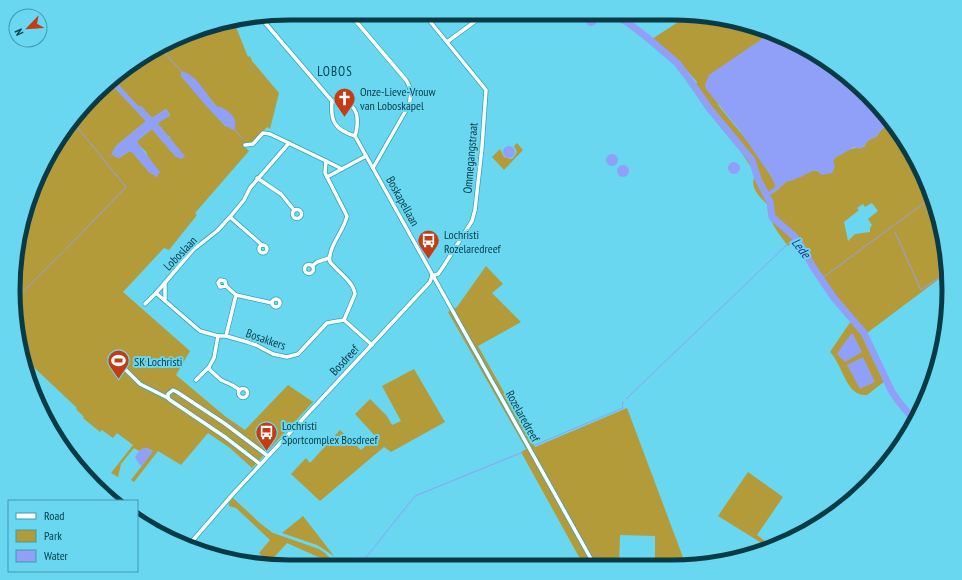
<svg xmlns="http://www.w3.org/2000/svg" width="962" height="580" font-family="'PT Sans Narrow',sans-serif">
<rect width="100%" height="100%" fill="#69d7f0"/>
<g fill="#b39b39" fill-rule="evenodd">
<path d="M689 15H708L772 32 743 54 718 105C738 130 763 157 776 186L769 195 775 192 787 181C797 181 807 168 818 171L833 161 834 158C846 152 850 147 864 147 867 140 870 139 876 137L882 129 892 123 912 151 934 201 947 254V273L867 333 831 290 805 251H801L794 240 788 246C778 233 768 220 767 204 759 197 749 186 755 176V173L741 152 709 113 693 89 697 82 677 59 652 39ZM872 203 878 211 868 219 872 225 870 228V232L855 234 848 241 844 222 859 210 857 208 863 204 865 207Z"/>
<path d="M234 22 248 57 250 56 252 61 279 93 270 129 267 127 253 143 244 146 249 151 195 213 197 215 169 250 164 248 123 292 190 351 176 375 226 417 245 430 288 385 313 402 252 468 230 448 208 433 181 465 158 451 134 482 131 480 153 451C147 448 145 447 139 451L134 448 121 464 118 477 111 473 133 445 117 433 113 438 102 430 100 432 83 418 84 417 76 409 77 408 24 358 13 290 28 201 60 136 110 83 146 121 116 146 112 153 114 156 119 158 128 152H132L149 172 157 177 146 152 138 144 137 141 152 129 176 157 170 137 167 135 158 124 159 122 170 115 166 109 152 118 141 106H138L113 79 122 70 201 28ZM181 76 194 78 217 107 223 108 226 127Z"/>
<polygon points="517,143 523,150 504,170 492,157 500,149 504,157 510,159 513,158 517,152 514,146"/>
<polygon points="486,266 503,284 492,293 521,322 478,346 535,447 627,408 684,560 684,566 655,566 655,536 620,535 619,566 584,566 521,452 526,449 448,312 457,307"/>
<path d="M851 321 861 334 885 381 867 395C846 397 843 365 830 352Z"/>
<polygon points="414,369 445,422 391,452 384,447 320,501 291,474 306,458 310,463 340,430 361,450 376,437 355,414 370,399 387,416 392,425 401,421 382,386"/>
<polygon points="748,472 783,497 757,535 772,546 768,547 718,516"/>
<polygon points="233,498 261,524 273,533 319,549 325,553 336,565 332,565 327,561 287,543 269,563 259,553 270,540 236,508 229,506 229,503"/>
<polygon points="303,516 334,556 317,545 282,533"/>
<polygon points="800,525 804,528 806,525 811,529 791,538"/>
</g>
<g fill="#90a0f9">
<circle cx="591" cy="20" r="6"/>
<path d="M772 32 778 34 840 70 880 107 892 123 882 129 876 137 870 139 861 149 854 147 835 158 833 161 835 166 832 173 822 175 816 170C806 173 796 181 787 181L775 192 769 195 767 193 776 186 772 178 740 131 706 89 705 85 709 75Z"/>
<path d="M181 71C198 75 206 95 217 107 227 108 240 118 234 130 223 129 190 86 181 76Z"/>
<path d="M113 79 138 106H141L152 118 166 109 170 116 159 122 158 124 185 156 182 159 176 157 152 129 137 141C138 145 156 166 160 172L157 177 149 172 132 152H128L119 158 114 156 112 153 116 146 146 121 110 83Z"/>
<circle cx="509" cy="152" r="6"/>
<circle cx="612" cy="160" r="6"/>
<circle cx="734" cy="168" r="6"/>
<circle cx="623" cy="171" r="6"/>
<polygon points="851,334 853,334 862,352 845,362 837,354 838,352"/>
<polygon points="863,357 875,382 860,389 847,365"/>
<polygon points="144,448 153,451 142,466 139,464 135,457 139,451"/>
</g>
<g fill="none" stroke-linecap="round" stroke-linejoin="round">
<g stroke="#90a0f9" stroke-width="1">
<polyline points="161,49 182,72"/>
<polyline points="234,129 243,139"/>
<polyline points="109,157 113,154"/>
<polyline points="896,224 932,197"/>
<polyline points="895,232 921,290 947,272"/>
<polyline points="66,249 126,187 73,122"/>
<polyline points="821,279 894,225"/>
<polyline points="15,300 63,252"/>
<polyline points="626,399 795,237"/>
<polyline points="535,445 623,408 622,403 624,402"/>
<polyline points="360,565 415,496 523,452"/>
</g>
<g stroke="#90a0f9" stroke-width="7">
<polyline points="610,15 627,22 649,39 677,63 687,76"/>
<polyline points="689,79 709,108 752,160 758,179 770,202 772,217 795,237 800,244 813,267 834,298 864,333 892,392 899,402 915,421"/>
</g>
<defs>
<g id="minor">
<path d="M349 13 406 80C412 89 411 96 409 105L373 168"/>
<polyline points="424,14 486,90 482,147 475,210 472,221 443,267 438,274 432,276"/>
<path d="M261 18 332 101C337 103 343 102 348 104 360 109 358 126 355 136"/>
<polyline points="447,42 485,14"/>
<path d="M332 101C330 121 335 130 355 136L595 566"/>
<polyline points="245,145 253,144 263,133 270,134 326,161"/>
<path d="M342 169 326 161 325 173 347 216C344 231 327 248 330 262 338 272 353 281 355 294L344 320"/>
<polyline points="327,177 366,156"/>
<polyline points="257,178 281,194 294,210"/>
<circle cx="297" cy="214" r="4.5"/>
<polyline points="230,217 262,245"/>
<circle cx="263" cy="249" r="4"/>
<circle cx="309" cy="269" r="4.5"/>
<polyline points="312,266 317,262 329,258"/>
<polygon points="220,280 225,281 226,286 220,287 218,283"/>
<polyline points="226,286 236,295"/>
<polyline points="156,293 200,331 218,336 226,336 247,342 256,345 273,354 287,357 298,354 327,323 344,320"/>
<circle cx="276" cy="303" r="4"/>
<polyline points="165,299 165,283"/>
<polyline points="145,304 156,293 193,250 217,231 230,217 244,200 250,188 289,143"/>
<polyline points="344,320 372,345"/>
<polyline points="218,336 214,358 209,367 210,370 221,380 232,385 240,390"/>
<polyline points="226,336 236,295 272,303"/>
<polyline points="117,375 124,368 140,384 168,398"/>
<polyline points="196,380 209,367"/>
<circle cx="243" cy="393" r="4.5"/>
<polyline points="260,464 225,437 170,400 168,398 168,394 173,390 177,392 224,423 268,456"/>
<polyline points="187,547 233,494 430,282 432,276"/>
</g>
</defs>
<use href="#minor" stroke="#2ea4bd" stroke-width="5"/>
<use href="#minor" stroke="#fff" stroke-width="3.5"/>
</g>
<defs>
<symbol id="church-pin" viewBox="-11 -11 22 30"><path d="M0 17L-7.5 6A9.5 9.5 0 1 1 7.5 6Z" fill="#c43b15" stroke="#69d7f0"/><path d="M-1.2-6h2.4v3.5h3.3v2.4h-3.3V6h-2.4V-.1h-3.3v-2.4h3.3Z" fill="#fff"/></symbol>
<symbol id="bus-pin" viewBox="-11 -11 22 30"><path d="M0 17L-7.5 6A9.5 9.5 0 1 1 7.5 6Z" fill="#c43b15" stroke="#69d7f0"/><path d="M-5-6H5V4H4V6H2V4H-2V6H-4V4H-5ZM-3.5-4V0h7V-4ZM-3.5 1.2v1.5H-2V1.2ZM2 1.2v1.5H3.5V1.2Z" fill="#fff"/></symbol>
<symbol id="stadium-pin" viewBox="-11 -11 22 30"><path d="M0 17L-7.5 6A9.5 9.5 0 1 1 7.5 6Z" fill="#c43b15" stroke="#69d7f0"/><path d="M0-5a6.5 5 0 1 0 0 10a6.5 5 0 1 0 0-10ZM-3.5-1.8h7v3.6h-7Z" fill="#fff"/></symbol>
</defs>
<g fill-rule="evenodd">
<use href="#church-pin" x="332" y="86" width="25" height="34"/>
<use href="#bus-pin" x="416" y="228" width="25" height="34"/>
<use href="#stadium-pin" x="106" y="348" width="25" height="34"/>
<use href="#bus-pin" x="254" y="420" width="25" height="34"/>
</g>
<g text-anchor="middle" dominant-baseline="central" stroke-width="4" stroke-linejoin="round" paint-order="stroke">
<g font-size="12" fill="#083b45" stroke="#69d7f0" text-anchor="start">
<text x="360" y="91">Onze-Lieve-Vrouw<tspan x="360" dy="14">van Loboskapel</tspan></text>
<text x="444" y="234">Lochristi<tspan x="444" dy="14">Rozelaredreef</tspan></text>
<text x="134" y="361">SK Lochristi</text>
<text x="282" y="425">Lochristi<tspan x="282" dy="14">Sportcomplex Bosdreef</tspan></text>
</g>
<g font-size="12" fill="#083b45" stroke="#69d7f0">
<text transform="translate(470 158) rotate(-85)">Ommegangstraat</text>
<text transform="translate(403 201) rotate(61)">Boskapellaan</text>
<text transform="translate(180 253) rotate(-46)">Loboslaan</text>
<text transform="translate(266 339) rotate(19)">Bosakkers</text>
<text transform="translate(344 360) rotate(-47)">Bosdreef</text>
<text transform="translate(523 416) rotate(61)">Rozelaredreef</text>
</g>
<g font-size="13" letter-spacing="1" fill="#014653" stroke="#69d7f0">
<text x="335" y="71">LOBOS</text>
</g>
<g font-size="13" font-style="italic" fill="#2b2b8f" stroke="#69d7f0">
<text transform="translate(801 248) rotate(52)">Lede</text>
</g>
</g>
<path d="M0 0H962V580H0ZM290 20H672A270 270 0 0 1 942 290V290A270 270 0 0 1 672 560H290A270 270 0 0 1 20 290V290A270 270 0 0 1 290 20Z" fill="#69d7f0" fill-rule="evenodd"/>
<path fill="none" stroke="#083b45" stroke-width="5" d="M290 20H672A270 270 0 0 1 942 290V290A270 270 0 0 1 672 560H290A270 270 0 0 1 20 290V290A270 270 0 0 1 290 20Z"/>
<rect x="8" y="500" width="130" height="72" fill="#69d7f0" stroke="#4299ac"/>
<rect x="16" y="513" width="20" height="6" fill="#ffffff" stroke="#4299ac"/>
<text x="44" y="520" font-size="12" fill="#083b45">Road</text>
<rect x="16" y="530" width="20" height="12" fill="#b39b39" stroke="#4299ac"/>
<text x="44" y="540" font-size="12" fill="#083b45">Park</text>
<rect x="16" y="550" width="20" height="12" fill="#90a0f9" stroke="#4299ac"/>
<text x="44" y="560" font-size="12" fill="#083b45">Water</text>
<g transform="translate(28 28) rotate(245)"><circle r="19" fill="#69d7f0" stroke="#4299ac"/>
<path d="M0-3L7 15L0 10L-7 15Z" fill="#c43b15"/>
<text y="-6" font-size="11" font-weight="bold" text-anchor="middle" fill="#083b45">N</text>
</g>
</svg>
